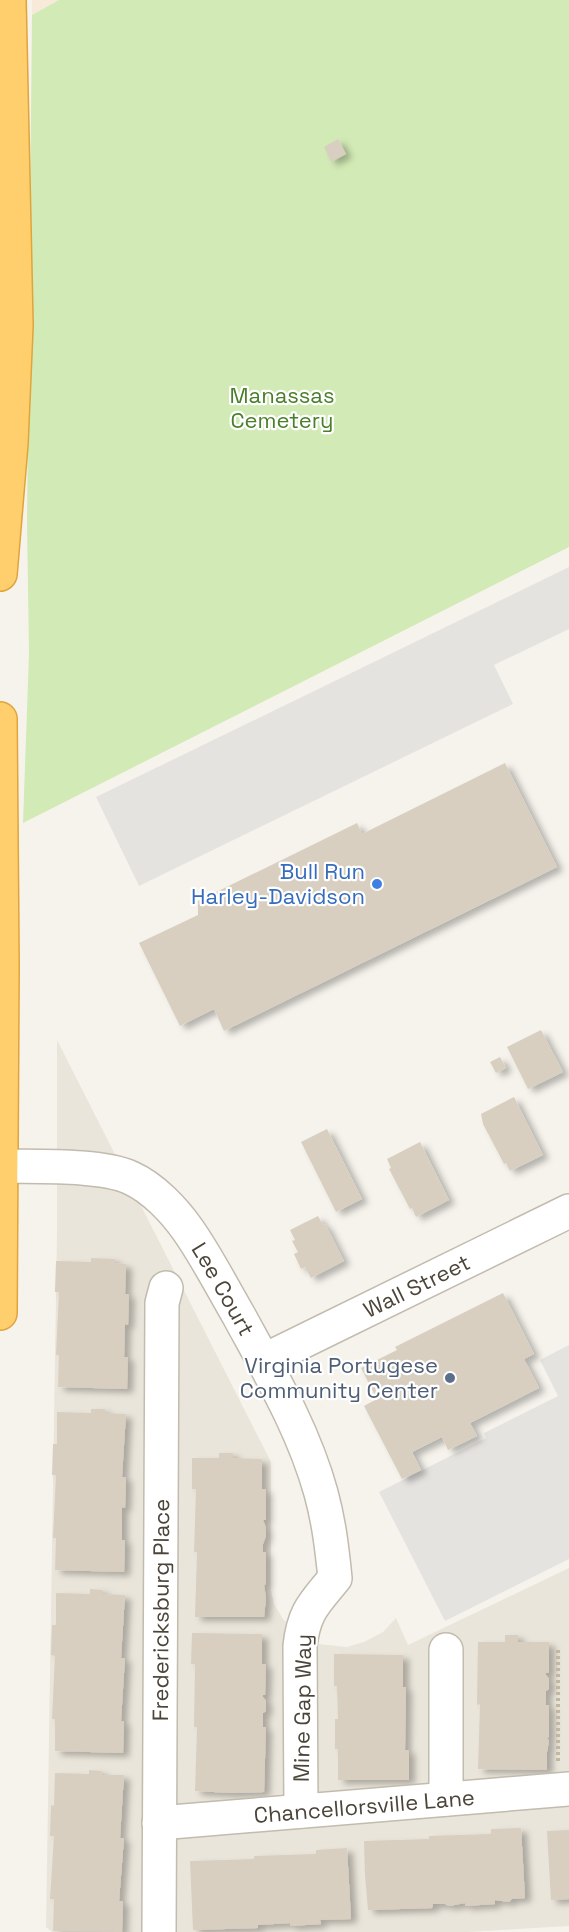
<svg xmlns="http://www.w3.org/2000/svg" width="569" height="1932" font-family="'Space Grotesk',sans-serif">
<defs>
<filter id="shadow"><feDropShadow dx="6" dy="4" stdDeviation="3" flood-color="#0004"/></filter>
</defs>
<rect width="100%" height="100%" fill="#f6f3ec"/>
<polygon fill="#eae5da" points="57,1040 271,1462 271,1590 274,1604 283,1619 294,1631 318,1644 347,1647 364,1642 383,1632 396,1618 408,1645 569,1568 569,1926 467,1932 52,1932 46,1927 57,1233"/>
<polygon fill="#f7ead8" points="32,0 59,0 32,15"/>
<polygon fill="#d2eab5" points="59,0 569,0 569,547 23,823 29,653 27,521 32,15"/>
<g fill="#e5e3e0">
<polygon points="569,567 569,629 494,665 513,704 139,886 96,797"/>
<polygon points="569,1345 569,1559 445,1621 379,1492 486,1438 484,1433 558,1396 540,1360"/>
</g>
<g fill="#d8cfc1" filter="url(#shadow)">
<polygon points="338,139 346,154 331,162 324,147"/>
<polygon points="505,763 557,867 224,1031 214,1009 180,1026 139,943 198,915 198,901 357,823 362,834"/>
<polygon points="541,1030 563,1072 528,1089 507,1047"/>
<polygon points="500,1057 506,1068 496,1073 490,1062"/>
<polygon points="514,1097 543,1155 510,1171 506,1163 504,1164 483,1124 481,1114"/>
<polygon points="327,1129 362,1199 336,1212 301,1142"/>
<polygon points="420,1142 449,1200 416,1217 412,1208 410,1209 389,1169 391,1168 387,1159"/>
<polygon points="318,1216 323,1225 325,1224 344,1261 311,1278 305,1267 301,1269 294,1254 298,1252 292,1241 295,1240 290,1230"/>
<polygon points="91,1258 115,1259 115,1263 126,1264 125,1294 129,1294 128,1325 125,1324 124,1357 128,1357 127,1389 58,1387 59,1355 56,1355 59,1292 55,1292 56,1261 91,1262"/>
<polygon points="503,1293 534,1354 524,1359 539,1388 470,1423 477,1436 448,1450 442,1437 412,1452 421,1470 402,1479 364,1406 377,1399 361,1368 397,1350 395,1347"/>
<polygon points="91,1409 105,1409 105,1413 126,1414 122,1477 126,1477 125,1508 122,1507 122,1540 125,1540 124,1572 55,1570 56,1538 53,1538 56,1475 52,1475 53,1444 57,1444 57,1412 91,1413"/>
<polygon points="219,1453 233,1453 233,1458 262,1459 262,1489 266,1489 266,1520 263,1520 266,1528 266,1536 263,1544 263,1552 266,1552 266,1584 264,1585 266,1598 264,1617 195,1617 197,1552 194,1552 196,1489 192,1489 192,1458 219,1458"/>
<polygon points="90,1589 103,1590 103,1594 125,1595 121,1658 125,1658 121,1721 124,1721 123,1753 55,1751 55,1719 52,1719 55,1656 51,1655 52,1625 56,1625 56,1593 90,1594"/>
<polygon points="192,1633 262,1634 262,1664 266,1664 265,1695 263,1695 263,1697 266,1701 266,1711 263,1713 263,1727 266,1727 264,1792 232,1793 195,1791 197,1727 194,1727 195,1664 191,1664"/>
<polygon points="505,1635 518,1635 518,1642 549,1642 549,1673 546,1673 546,1675 549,1679 549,1689 546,1691 546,1705 549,1705 549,1737 547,1738 549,1741 547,1752 547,1770 478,1769 480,1704 477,1705 478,1642 505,1642"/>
<polygon points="334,1654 403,1655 403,1687 406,1687 405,1750 409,1750 409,1780 338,1780 338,1749 335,1749 335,1719 338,1719 337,1686 334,1686"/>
<polygon points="89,1770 102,1771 101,1775 124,1775 120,1838 124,1838 119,1901 123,1901 122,1932 53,1931 54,1899 50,1899 54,1836 50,1836 51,1805 54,1806 55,1773 89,1774"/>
<polygon points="521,1828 525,1898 512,1899 509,1902 495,1900 495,1904 465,1906 465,1903 449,1906 445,1904 433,1904 432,1908 368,1910 365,1875 364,1841 429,1839 429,1836 491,1834 491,1829"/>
<polygon points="569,1830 569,1899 551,1900 547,1831"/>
<polygon points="347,1848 351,1919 320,1920 321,1924 290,1926 290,1923 258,1925 258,1928 193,1930 190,1861 254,1859 254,1856 316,1854 316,1850"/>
</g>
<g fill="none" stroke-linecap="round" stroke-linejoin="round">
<defs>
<g id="minor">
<path id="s1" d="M0 1166C34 1167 102 1164 131 1178 153 1188 174 1210 188 1230 207 1257 222 1287 239 1316 270 1373 304 1431 321 1493 329 1522 332 1549 335 1578 314 1604 304 1611 300 1646L301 1811"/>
<path id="s2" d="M263 1361 569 1211"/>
<polyline points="446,1650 446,1799"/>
<path id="s3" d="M159 1823 569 1789"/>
<path id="s4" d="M159 1932 162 1303 166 1288"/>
</g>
<g id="highway">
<polyline points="0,574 11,443 16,325 9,0"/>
<polyline points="0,719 2,966 0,1313"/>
</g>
</defs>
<use href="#minor" stroke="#c2bbae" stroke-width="36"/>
<use href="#highway" stroke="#e0a43c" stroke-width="36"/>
<polyline stroke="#c4b79f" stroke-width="4" stroke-dasharray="3 3" stroke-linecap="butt" points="558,1761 558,1647"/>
<use href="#minor" stroke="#fff" stroke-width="33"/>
<use href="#highway" stroke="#ffcf6e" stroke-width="33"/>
</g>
<circle fill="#3f7fe0" stroke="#fff" stroke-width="2" cx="377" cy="884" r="6"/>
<circle fill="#5c6f8a" stroke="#fff" stroke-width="2" cx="450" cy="1378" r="6"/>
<g text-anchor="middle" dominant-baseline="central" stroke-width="4.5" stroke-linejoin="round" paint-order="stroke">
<g font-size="22" fill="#4a7f2a" stroke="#fff">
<text x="282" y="395">Manassas<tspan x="282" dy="25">Cemetery</tspan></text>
</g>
<g font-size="22" fill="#366cbe" stroke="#fff" text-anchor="end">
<text x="365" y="871">Bull Run<tspan x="365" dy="25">Harley-Davidson</tspan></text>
</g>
<g font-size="22" fill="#4b4439" stroke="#fff">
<text stroke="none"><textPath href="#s2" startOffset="171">Wall Street</textPath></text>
<text stroke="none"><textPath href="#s1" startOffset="279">Lee Court</textPath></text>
<text stroke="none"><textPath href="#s4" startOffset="322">Fredericksburg Place</textPath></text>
<text transform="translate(302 1708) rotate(-89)">Mine Gap Way</text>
<text stroke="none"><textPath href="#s3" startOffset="206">Chancellorsville Lane</textPath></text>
</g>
<g font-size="22" fill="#4e5e75" stroke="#fff" text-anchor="end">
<text x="438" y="1365">Virginia Portugese<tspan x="438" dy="25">Community Center</tspan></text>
</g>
</g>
</svg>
